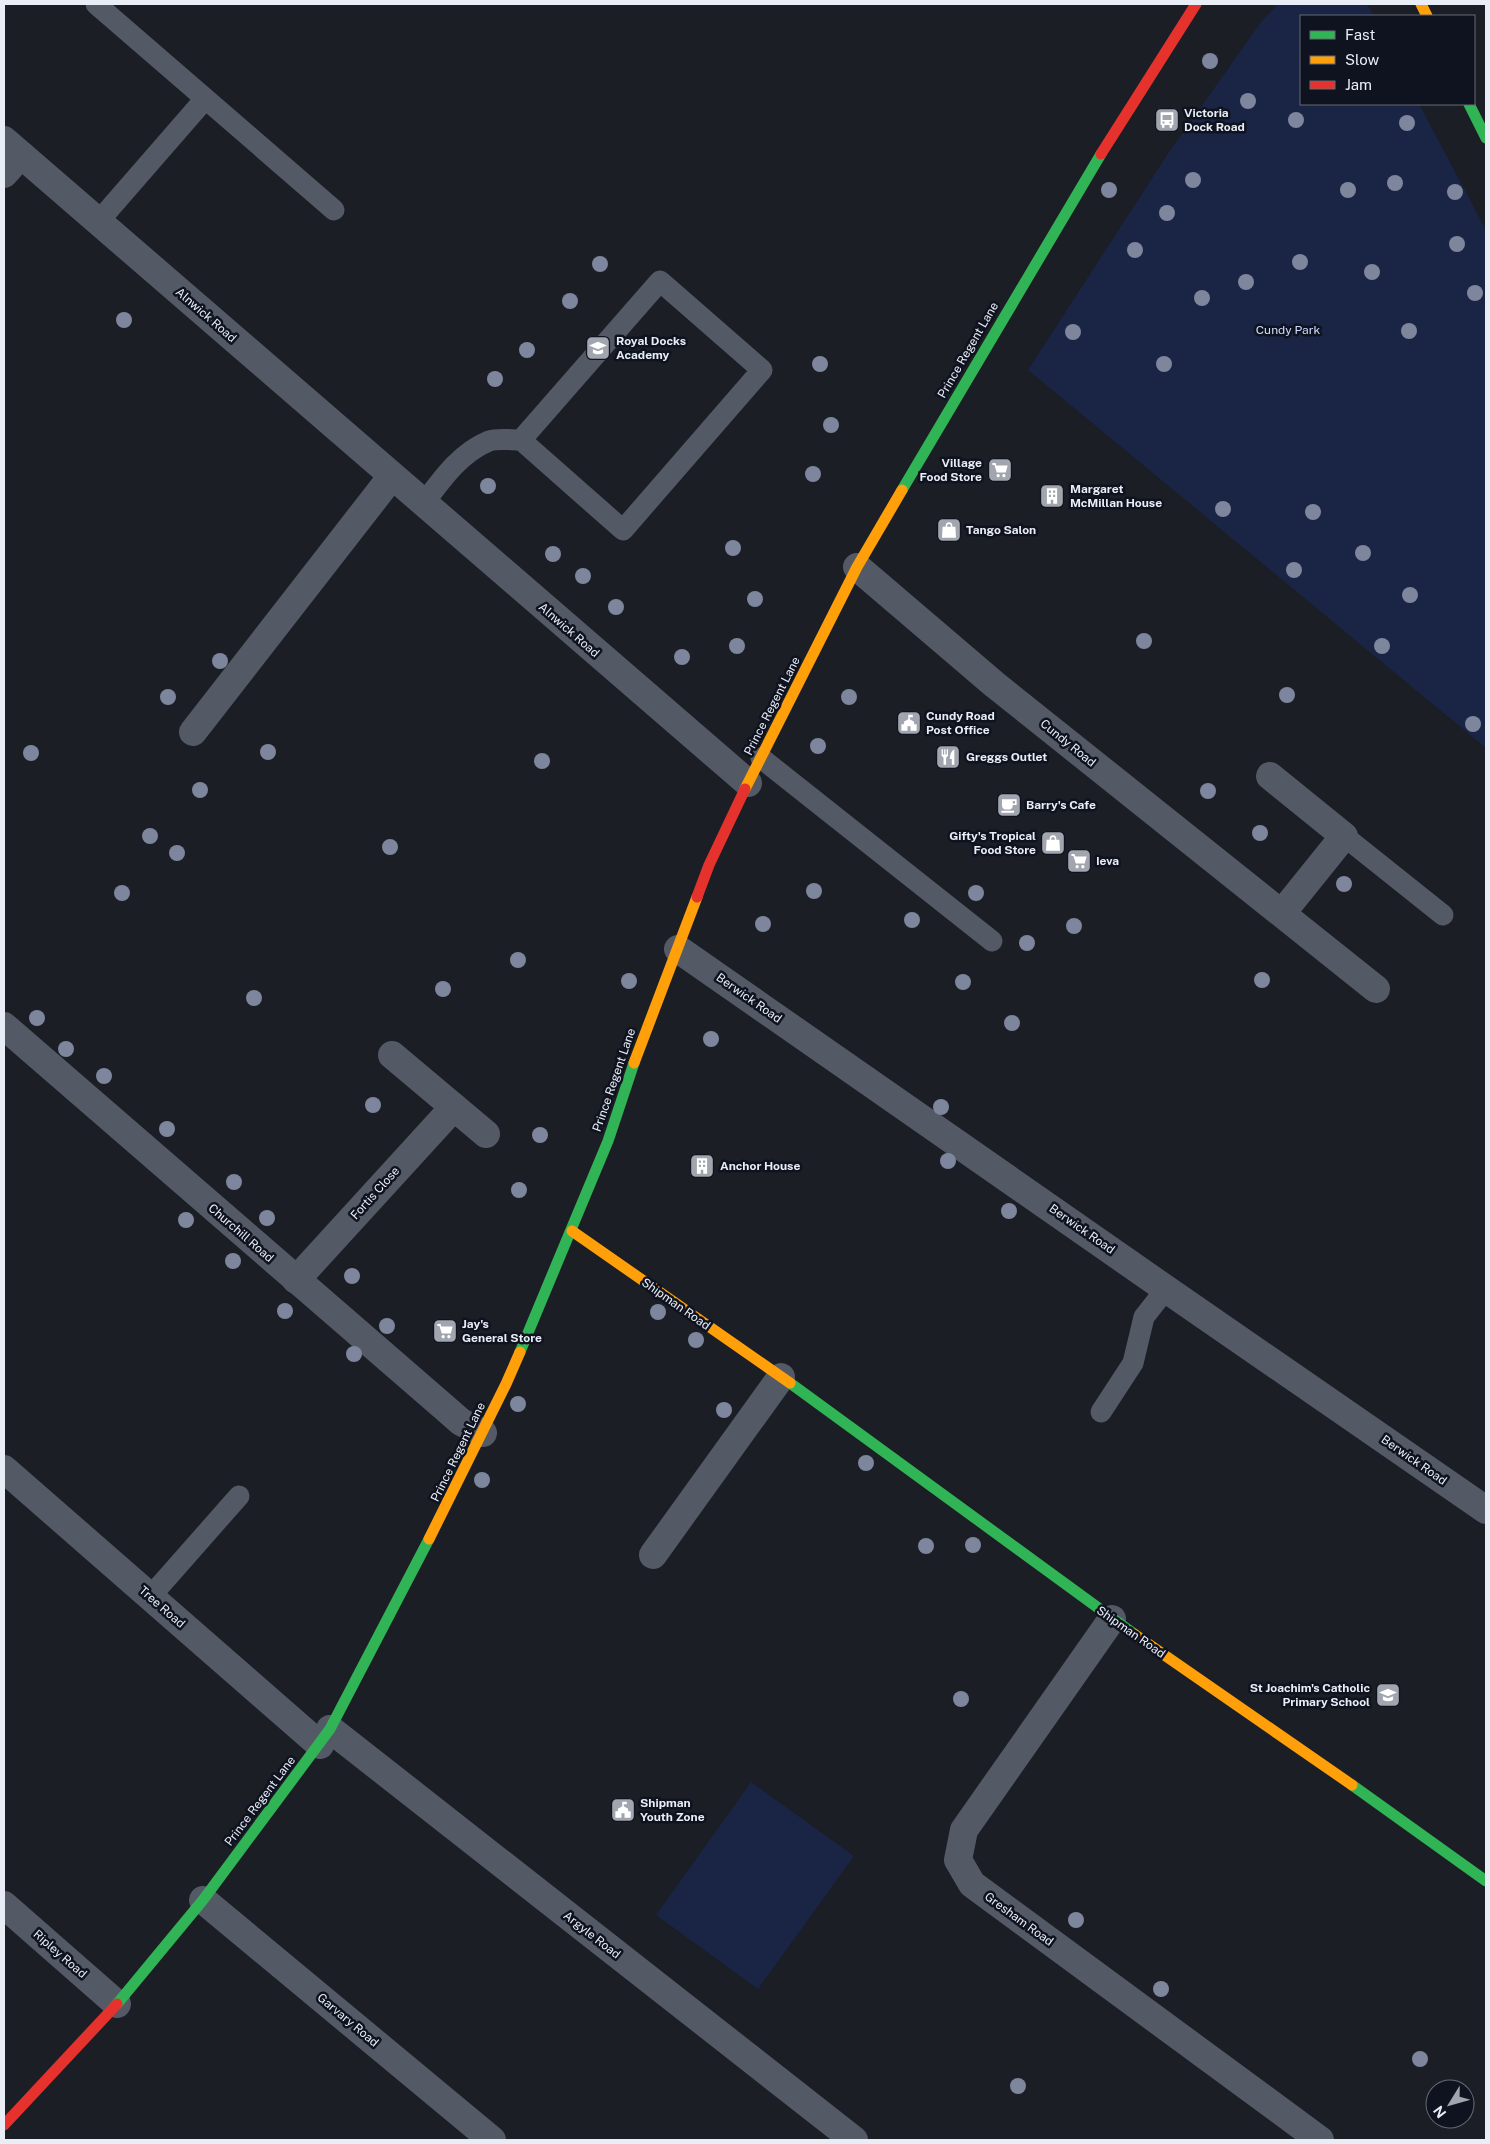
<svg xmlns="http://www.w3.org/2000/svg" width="1490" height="2144" font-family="'Public Sans',sans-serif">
<rect width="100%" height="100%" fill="#1b1e25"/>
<g fill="#1a2444">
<polygon points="1278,4 1367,4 1374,16 1301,16 1301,104 1419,104 1486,230 1486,748 1028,370 1169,152 1261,22"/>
<polygon points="751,1782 854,1856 758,1989 656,1915"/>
</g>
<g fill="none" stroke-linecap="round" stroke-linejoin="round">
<g stroke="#545966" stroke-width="21">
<polyline points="96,4 334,210"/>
<polyline points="98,222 205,99"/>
<path d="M424 503C442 479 460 453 489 441 497 438 511 440 521 440L623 530 762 370 660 281 521 440"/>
<polyline points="761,758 992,941"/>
<polyline points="1344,836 1443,915"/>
<polyline points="1101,1412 1133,1363 1144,1317 1166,1289"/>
<polyline points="150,1597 239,1496"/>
</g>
<g stroke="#545966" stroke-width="28">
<polyline points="4,140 748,783"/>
<polyline points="4,174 21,155"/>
<polyline points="857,567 994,684 1376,989"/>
<polyline points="193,732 392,476"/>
<polyline points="1270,776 1344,836 1282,913"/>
<polyline points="678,949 1166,1289 1486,1510"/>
<polyline points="4,1026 445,1408 461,1422 483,1433"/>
<polyline points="392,1055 486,1134"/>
<polyline points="296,1280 454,1107"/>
<polyline points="4,1469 320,1745"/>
<polyline points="653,1555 781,1377"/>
<polyline points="1112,1619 964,1830 958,1860 972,1884 1320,2140"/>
<polyline points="330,1729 854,2140"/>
<polyline points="203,1900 492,2140"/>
<polyline points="4,1905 117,2004"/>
</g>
<g stroke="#30b455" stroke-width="11">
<polyline points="1469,104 1486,138"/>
<polyline points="902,490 1101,154"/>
<polyline points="520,1352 608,1141 634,1063"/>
<polyline points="790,1383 1134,1634"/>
<polyline points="1352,1785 1486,1881"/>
<polyline points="117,2004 203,1900 330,1729 429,1539"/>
</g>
<g stroke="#ff9f0a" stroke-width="11">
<polyline points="1421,4 1427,16"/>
<polyline points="745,789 857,567 902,490"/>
<polyline points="634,1063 697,897"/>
<polyline points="572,1231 790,1383"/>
<polyline points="429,1539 506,1384 520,1352"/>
<polyline points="1134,1634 1352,1785"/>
</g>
<g stroke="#e5322d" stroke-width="11">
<polyline points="1101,154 1196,4"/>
<polyline points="697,897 709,865 745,789"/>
<polyline points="4,2125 117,2004"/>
</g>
</g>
<g fill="#7e869d">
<circle cx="1210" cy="61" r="8"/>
<circle cx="1248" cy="101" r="8"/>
<circle cx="1296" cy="120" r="8"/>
<circle cx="1407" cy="123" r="8"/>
<circle cx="1193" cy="180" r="8"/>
<circle cx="1395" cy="183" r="8"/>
<circle cx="1109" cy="190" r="8"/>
<circle cx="1348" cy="190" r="8"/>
<circle cx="1455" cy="192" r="8"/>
<circle cx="1167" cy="213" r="8"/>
<circle cx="1457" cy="244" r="8"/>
<circle cx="1135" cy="250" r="8"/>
<circle cx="1300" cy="262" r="8"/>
<circle cx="600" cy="264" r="8"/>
<circle cx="1372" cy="272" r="8"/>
<circle cx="1246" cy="282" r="8"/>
<circle cx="1475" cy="293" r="8"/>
<circle cx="1202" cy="298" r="8"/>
<circle cx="570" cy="301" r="8"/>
<circle cx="124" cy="320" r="8"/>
<circle cx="1409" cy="331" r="8"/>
<circle cx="1073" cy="332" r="8"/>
<circle cx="527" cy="350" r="8"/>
<circle cx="820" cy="364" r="8"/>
<circle cx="1164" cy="364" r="8"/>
<circle cx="495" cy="379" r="8"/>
<circle cx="831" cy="425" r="8"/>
<circle cx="813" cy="474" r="8"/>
<circle cx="488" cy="486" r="8"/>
<circle cx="1223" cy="509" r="8"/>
<circle cx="1313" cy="512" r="8"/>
<circle cx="733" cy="548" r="8"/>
<circle cx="1363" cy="553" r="8"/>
<circle cx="553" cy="554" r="8"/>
<circle cx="1294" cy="570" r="8"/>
<circle cx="583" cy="576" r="8"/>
<circle cx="1410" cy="595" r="8"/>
<circle cx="755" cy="599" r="8"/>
<circle cx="616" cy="607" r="8"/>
<circle cx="1144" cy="641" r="8"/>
<circle cx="737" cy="646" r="8"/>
<circle cx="1382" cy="646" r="8"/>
<circle cx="682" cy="657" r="8"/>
<circle cx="220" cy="661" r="8"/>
<circle cx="1287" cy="695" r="8"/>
<circle cx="168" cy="697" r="8"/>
<circle cx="849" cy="697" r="8"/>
<circle cx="1473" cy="724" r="8"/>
<circle cx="818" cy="746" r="8"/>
<circle cx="268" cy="752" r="8"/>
<circle cx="31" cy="753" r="8"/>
<circle cx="542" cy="761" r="8"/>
<circle cx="200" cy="790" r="8"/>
<circle cx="1208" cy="791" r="8"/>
<circle cx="1260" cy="833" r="8"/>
<circle cx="150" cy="836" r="8"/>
<circle cx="390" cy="847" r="8"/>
<circle cx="177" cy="853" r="8"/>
<circle cx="1344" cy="884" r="8"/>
<circle cx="814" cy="891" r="8"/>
<circle cx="122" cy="893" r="8"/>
<circle cx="976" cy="893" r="8"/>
<circle cx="912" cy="920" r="8"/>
<circle cx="763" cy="924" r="8"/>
<circle cx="1074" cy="926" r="8"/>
<circle cx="1027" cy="943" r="8"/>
<circle cx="518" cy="960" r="8"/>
<circle cx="1262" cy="980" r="8"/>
<circle cx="629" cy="981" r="8"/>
<circle cx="963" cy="982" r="8"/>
<circle cx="443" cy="989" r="8"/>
<circle cx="254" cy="998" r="8"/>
<circle cx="37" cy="1018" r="8"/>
<circle cx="1012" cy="1023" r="8"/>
<circle cx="711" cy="1039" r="8"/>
<circle cx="66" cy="1049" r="8"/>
<circle cx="104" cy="1076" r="8"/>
<circle cx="373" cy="1105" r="8"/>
<circle cx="941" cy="1107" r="8"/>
<circle cx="167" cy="1129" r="8"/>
<circle cx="540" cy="1135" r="8"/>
<circle cx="948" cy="1161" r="8"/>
<circle cx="234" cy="1182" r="8"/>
<circle cx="519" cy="1190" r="8"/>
<circle cx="1009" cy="1211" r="8"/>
<circle cx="267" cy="1218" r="8"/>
<circle cx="186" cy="1220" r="8"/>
<circle cx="233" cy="1261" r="8"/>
<circle cx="352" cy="1276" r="8"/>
<circle cx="285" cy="1311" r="8"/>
<circle cx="658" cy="1312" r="8"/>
<circle cx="387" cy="1326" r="8"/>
<circle cx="696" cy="1340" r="8"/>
<circle cx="354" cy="1354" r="8"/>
<circle cx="518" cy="1404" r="8"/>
<circle cx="724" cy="1410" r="8"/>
<circle cx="866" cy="1463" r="8"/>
<circle cx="482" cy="1480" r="8"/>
<circle cx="973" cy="1545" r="8"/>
<circle cx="926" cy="1546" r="8"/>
<circle cx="961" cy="1699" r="8"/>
<circle cx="1076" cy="1920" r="8"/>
<circle cx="1161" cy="1989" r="8"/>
<circle cx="1420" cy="2059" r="8"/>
<circle cx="1018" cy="2086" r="8"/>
</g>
<defs>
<symbol id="bus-square" viewBox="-11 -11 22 22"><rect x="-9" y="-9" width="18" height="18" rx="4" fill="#a1a5ad" stroke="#0e131f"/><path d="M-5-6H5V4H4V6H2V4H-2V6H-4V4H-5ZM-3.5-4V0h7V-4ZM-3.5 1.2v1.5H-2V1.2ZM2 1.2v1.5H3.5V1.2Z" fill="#fff"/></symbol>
<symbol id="school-square" viewBox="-11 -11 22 22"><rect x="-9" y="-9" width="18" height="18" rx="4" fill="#a1a5ad" stroke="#0e131f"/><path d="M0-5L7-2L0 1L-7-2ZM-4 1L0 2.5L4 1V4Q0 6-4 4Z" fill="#fff"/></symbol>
<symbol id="supermarket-square" viewBox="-11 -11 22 22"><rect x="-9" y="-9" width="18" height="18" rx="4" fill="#a1a5ad" stroke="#0e131f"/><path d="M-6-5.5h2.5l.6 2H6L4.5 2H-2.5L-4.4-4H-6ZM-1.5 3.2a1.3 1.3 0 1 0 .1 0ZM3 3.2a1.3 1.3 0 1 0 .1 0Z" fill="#fff"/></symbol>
<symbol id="building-square" viewBox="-11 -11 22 22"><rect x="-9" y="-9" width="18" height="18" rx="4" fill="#a1a5ad" stroke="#0e131f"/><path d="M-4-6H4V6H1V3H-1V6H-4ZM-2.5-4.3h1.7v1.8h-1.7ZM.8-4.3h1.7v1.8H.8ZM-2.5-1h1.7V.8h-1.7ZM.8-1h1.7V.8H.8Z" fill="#fff"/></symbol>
<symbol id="shop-square" viewBox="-11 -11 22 22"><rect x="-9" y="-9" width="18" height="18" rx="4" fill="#a1a5ad" stroke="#0e131f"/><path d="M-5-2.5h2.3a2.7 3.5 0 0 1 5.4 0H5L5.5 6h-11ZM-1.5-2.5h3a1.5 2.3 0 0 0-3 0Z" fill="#fff"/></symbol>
<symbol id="civic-square" viewBox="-11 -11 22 22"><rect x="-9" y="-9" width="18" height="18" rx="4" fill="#a1a5ad" stroke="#0e131f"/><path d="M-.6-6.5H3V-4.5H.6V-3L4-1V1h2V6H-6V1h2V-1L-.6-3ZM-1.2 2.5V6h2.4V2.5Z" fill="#fff"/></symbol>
<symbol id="restaurant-square" viewBox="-11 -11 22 22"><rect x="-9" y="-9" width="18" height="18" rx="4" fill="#a1a5ad" stroke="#0e131f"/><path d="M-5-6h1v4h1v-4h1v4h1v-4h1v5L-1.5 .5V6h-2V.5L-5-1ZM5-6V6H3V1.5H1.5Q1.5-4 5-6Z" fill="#fff"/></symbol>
<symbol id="cafe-square" viewBox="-11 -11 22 22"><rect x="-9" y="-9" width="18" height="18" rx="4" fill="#a1a5ad" stroke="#0e131f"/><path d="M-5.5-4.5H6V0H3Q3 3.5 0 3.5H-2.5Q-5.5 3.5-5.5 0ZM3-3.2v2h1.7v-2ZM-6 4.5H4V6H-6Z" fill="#fff"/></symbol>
</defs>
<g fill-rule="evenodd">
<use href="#bus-square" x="1153" y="106" width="28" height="28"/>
<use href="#school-square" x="584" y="334" width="28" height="28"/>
<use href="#supermarket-square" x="986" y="456" width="28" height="28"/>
<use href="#building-square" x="1038" y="482" width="28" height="28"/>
<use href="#shop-square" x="935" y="516" width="28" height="28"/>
<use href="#civic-square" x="895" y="709" width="28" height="28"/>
<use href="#restaurant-square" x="934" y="743" width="28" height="28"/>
<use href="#cafe-square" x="995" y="791" width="28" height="28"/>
<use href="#shop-square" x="1039" y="829" width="28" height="28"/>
<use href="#supermarket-square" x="1065" y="847" width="28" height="28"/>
<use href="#building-square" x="688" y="1152" width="28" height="28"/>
<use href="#supermarket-square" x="431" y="1317" width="28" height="28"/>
<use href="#school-square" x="1374" y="1681" width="28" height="28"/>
<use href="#civic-square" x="609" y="1796" width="28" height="28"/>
</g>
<g text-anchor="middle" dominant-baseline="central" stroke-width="5" stroke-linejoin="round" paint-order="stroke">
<g font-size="12" font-weight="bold" fill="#e9edf6" stroke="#0e131f" text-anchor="start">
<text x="1184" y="113">Victoria<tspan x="1184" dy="14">Dock Road</tspan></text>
<text x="616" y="341">Royal Docks<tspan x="616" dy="14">Academy</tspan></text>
<text x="982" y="463" text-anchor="end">Village<tspan x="982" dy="14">Food Store</tspan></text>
<text x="1070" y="489">Margaret<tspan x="1070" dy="14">McMillan House</tspan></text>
<text x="966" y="530">Tango Salon</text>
<text x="926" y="716">Cundy Road<tspan x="926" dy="14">Post Office</tspan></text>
<text x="966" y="757">Greggs Outlet</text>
<text x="1026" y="805">Barry's Cafe</text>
<text x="1036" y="836" text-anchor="end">Gifty's Tropical<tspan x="1036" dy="14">Food Store</tspan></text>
<text x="1096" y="861">Ieva</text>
<text x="720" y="1166">Anchor House</text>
<text x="462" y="1324">Jay's<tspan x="462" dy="14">General Store</tspan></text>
<text x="1370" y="1688" text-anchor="end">St Joachim's Catholic<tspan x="1370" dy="14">Primary School</tspan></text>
<text x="640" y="1803">Shipman<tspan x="640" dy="14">Youth Zone</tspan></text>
</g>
<g font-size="12" fill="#e9edf6" stroke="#0e131f">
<text transform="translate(206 315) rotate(41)">Alnwick Road</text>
<text transform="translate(968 350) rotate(-60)">Prince Regent Lane</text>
<text transform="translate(569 630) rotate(41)">Alnwick Road</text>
<text transform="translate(772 706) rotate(-63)">Prince Regent Lane</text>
<text transform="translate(1068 743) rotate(39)">Cundy Road</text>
<text transform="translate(749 998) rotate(35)">Berwick Road</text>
<text transform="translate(614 1080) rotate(-71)">Prince Regent Lane</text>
<text transform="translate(375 1193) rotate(-48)">Fortis Close</text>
<text transform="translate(1082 1229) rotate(35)">Berwick Road</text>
<text transform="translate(241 1233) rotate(41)">Churchill Road</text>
<text transform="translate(676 1304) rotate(35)">Shipman Road</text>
<text transform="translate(458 1452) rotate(-64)">Prince Regent Lane</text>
<text transform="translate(1414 1460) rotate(35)">Berwick Road</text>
<text transform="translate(162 1607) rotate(41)">Tree Road</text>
<text transform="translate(1131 1632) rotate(35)">Shipman Road</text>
<text transform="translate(260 1801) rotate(-53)">Prince Regent Lane</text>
<text transform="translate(1019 1919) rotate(36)">Gresham Road</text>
<text transform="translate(592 1935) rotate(38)">Argyle Road</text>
<text transform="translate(60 1954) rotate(41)">Ripley Road</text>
<text transform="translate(348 2020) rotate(40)">Garvary Road</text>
</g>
<g font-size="12" fill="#cfdcff" stroke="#0e131f">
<text x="1288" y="330">Cundy Park</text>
</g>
</g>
<rect width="1490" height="2144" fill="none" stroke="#e9edf6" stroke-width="10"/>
<rect x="1300" y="15" width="175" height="90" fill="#0e131f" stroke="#666a75"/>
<rect x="1310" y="31" width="25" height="8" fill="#30b455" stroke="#666a75"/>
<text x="1345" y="40" font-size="15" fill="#e9edf6">Fast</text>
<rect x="1310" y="56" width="25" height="8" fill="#ff9f0a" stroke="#666a75"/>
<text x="1345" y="65" font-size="15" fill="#e9edf6">Slow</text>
<rect x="1310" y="81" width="25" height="8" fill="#e5322d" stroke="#666a75"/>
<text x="1345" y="90" font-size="15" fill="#e9edf6">Jam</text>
<g transform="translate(1450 2104) rotate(233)"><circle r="24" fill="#0e131f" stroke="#666a75"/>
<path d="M0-4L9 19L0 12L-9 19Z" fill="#a1a5ad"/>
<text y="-8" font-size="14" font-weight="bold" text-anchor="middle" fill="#e9edf6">N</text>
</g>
</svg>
